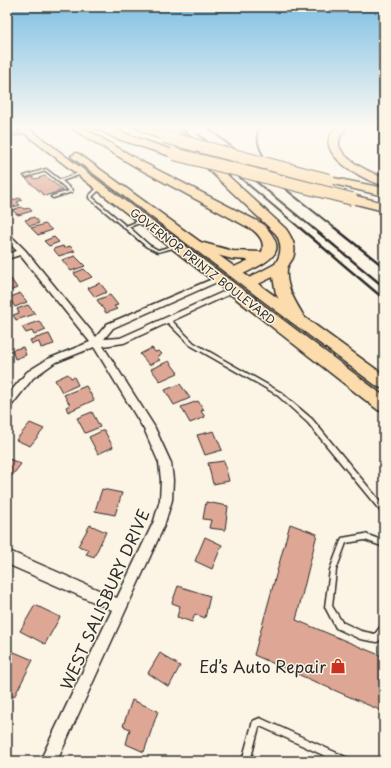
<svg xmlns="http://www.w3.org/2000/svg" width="391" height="768" font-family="'Playpen Sans',sans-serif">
<rect width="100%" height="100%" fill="#fcf5e5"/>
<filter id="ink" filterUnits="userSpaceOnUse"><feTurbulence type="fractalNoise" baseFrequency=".025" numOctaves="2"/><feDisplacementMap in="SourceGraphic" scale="8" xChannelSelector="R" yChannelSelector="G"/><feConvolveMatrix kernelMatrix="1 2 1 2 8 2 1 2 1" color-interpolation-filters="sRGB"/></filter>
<g filter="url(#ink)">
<g fill="#dea795" stroke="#2b2b2b">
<polygon points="45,176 63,190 45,196 26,179 32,177 35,179"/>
<polygon points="19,198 22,200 17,202 20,205 9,208 7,206 7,202"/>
<polygon points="21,207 24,209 29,208 32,211 18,215 12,210"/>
<polygon points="34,217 39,223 30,226 25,220"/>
<polygon points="45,224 52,230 38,235 31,228"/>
<polygon points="54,237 59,242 49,246 44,241"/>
<polygon points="63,246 64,248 70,246 75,251 59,256 53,249"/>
<polygon points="75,256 85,266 71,271 62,260"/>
<polygon points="84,269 92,277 80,282 74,273"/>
<polygon points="11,279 17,288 7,292 7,281"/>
<polygon points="100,283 107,292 95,297 88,288"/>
<polygon points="20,293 27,302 15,307 9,298"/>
<polygon points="110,295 118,305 114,306 117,309 106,313 97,300"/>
<polygon points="28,305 35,314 16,320 13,315 19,313 17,309"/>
<polygon points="39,321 46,330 34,335 32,331 26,333 22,327"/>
<polygon points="49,334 54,344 41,348 39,342 32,344 30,340"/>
<polygon points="23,347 26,355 15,359 12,350"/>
<polygon points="152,348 155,352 159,351 162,354 157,357 160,360 149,365 140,354"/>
<polygon points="169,361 178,373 160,381 151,369"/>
<polygon points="68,374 71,378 74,377 78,385 62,392 55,380"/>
<polygon points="180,384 190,398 174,405 165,390"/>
<polygon points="86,386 94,400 68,412 66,407 70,405 64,395"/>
<polygon points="198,401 204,410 201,411 205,417 190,423 181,407"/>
<polygon points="92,412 100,427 85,433 77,418"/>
<polygon points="30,423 44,429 30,446 16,440"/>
<polygon points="104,430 113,447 98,454 89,437"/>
<polygon points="214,431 222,450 205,455 197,435"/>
<polygon points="7,458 21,464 8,481 7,481"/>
<polygon points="224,461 229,481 213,484 208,463"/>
<polygon points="102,489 122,493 115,515 95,511"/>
<polygon points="206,502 228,506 225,530 209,528 211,520 203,519"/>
<polygon points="290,524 317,534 296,620 384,657 384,712 254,655"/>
<polygon points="90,525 106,532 94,557 86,554 89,550 78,546"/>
<polygon points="205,537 222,545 212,569 195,561"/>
<polygon points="178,586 210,596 205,618 195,614 192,622 177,617 180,606 172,603"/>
<polygon points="35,605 60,617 45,644 20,631"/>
<polygon points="7,649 33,660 14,697 7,693"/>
<polygon points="160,653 180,666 169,687 148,673"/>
<polygon points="132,700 158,711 144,752 126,744 130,729 123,726"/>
</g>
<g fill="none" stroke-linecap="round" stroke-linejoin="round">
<defs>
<g id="lane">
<polygon points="26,130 27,131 27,132 7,137 7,134 9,135"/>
<polygon points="46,169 60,180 81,172 84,173 62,181 72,190 72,192 53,198 51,197 52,196 69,191 46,171 26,177 24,176"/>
<polygon points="99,186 102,187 92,197 126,226 143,219 145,219 145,221 129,227 149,245 158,250 176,245 178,246 177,247 158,252 147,247 89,198 89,196"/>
<polygon points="168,318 170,319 194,343 280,392 312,419 384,506 384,514 382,513 308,423 276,394 190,345 166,321 166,319"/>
<path d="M365 534 384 541V547L365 540 346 543 336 570 332 606 342 622 361 631 375 634 381 626 384 625C384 632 384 639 377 642L360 639 336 628 325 607 330 570 342 538Z"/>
<polygon points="260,718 348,758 349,761 336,761 260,726 259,727 250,761 242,761 253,721"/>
</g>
<polygon id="street" points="7,235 10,235 25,250 96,337 107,324 217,277 223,277 224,279 113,328 104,339 120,338 232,288 235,287 239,290 124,343 103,346 154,426 171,463 173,480 172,500 164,526 57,761 40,761 112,610 7,564 7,550 117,598 154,521 160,500 161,480 159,463 145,431 94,347 54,363 33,378 11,406 7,407 7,396 27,372 48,359 90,342 20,255 7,259 7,254 17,251 7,241"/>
<g id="primary">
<polygon points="18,128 28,128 384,396 384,412 378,410"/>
<polygon points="76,153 79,154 384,375 384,389 378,387 73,158 71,156"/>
</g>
<g id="highway">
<path d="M71 128H84L144 163 263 224C285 247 279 256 253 269 245 273 239 277 230 275L228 272 230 269 249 260 232 259 195 249 193 246 195 243 200 242 233 251 262 252C265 242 260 236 253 230L136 167Z"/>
<polygon points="95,128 109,128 178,152 179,154 174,157 170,156 115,138"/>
<polygon points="136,128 151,128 168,135 169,137 168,139 160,139"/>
<path d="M165 128H176L286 229C292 238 297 247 293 258 291 261 288 265 287 269 285 287 296 303 305 318L303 322 297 323 291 322 276 294 273 277 250 288 245 286 243 283 245 280 275 264C282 254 282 244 276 234Z"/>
<path d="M336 128H346C342 134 338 138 339 145 342 160 372 173 384 178V185C368 182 332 163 329 145 327 138 332 133 336 128Z"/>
<polygon points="329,177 384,188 384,196 325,182 323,180 325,178"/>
<polygon points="352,195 384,203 384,211 348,202 346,199 348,196"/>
</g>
</defs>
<use href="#lane" stroke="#2b2b2b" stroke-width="3"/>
<use href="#street" stroke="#2b2b2b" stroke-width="3"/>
<use href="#primary" stroke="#2b2b2b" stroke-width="3"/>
<use href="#highway" stroke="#2b2b2b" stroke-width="3"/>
<use href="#lane" fill="#fcf5e5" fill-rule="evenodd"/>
<use href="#street" fill="#fcf5e5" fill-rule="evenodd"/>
<use href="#primary" fill="#fcdcac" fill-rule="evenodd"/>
<use href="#highway" fill="#fcdcac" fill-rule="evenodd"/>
<g stroke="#2b2b2b" stroke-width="2">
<polyline points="181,128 301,229"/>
<polyline points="208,128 336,229"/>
<path d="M258 128C254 146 265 159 275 173"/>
<polyline points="199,135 314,229"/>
</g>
<g stroke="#2b2b2b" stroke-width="2.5">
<polyline points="300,228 384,299"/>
<polyline points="313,228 384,287"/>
<polyline points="335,228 384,267"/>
</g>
<defs>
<g id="highway-bridge">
<polyline points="164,137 329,180"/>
<polyline points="174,154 352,199"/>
</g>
</defs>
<use href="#highway-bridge" stroke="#2b2b2b" stroke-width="14" stroke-linecap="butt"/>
<use href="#highway-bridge" stroke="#fcdcac" stroke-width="12"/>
</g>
</g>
<linearGradient id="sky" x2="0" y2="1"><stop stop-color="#7fc0e4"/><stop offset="0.54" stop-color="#fefaf3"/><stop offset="1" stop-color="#fefaf3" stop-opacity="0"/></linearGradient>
<rect width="391" height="236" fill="url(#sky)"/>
<defs>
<symbol id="shop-bare" viewBox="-9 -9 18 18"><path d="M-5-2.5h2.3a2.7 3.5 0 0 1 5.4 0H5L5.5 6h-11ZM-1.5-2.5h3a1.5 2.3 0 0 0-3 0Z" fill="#c8321e" stroke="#fcf5e5" stroke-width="2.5" paint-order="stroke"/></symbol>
</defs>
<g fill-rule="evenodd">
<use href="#shop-bare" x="327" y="655" width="22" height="22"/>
</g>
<g text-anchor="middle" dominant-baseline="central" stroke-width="3" stroke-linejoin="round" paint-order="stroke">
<g font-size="11" fill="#2b2b2b" stroke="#fcf5e5">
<text transform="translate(203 266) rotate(38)">GOVERNOR PRINTZ BOULEVARD</text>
</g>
<g font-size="16" fill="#2b2b2b" stroke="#fcf5e5">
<text transform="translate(104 599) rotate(-66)">WEST SALISBURY DRIVE</text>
</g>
<g font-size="16" fill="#2b2b2b" stroke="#fcf5e5" text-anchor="end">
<text x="326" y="666">Ed’s Auto Repair</text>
</g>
</g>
<rect width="391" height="768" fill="none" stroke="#fcf5e5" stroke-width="24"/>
<rect x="12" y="12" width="367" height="744" fill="none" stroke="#2b2b2b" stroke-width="1.5" filter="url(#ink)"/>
</svg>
